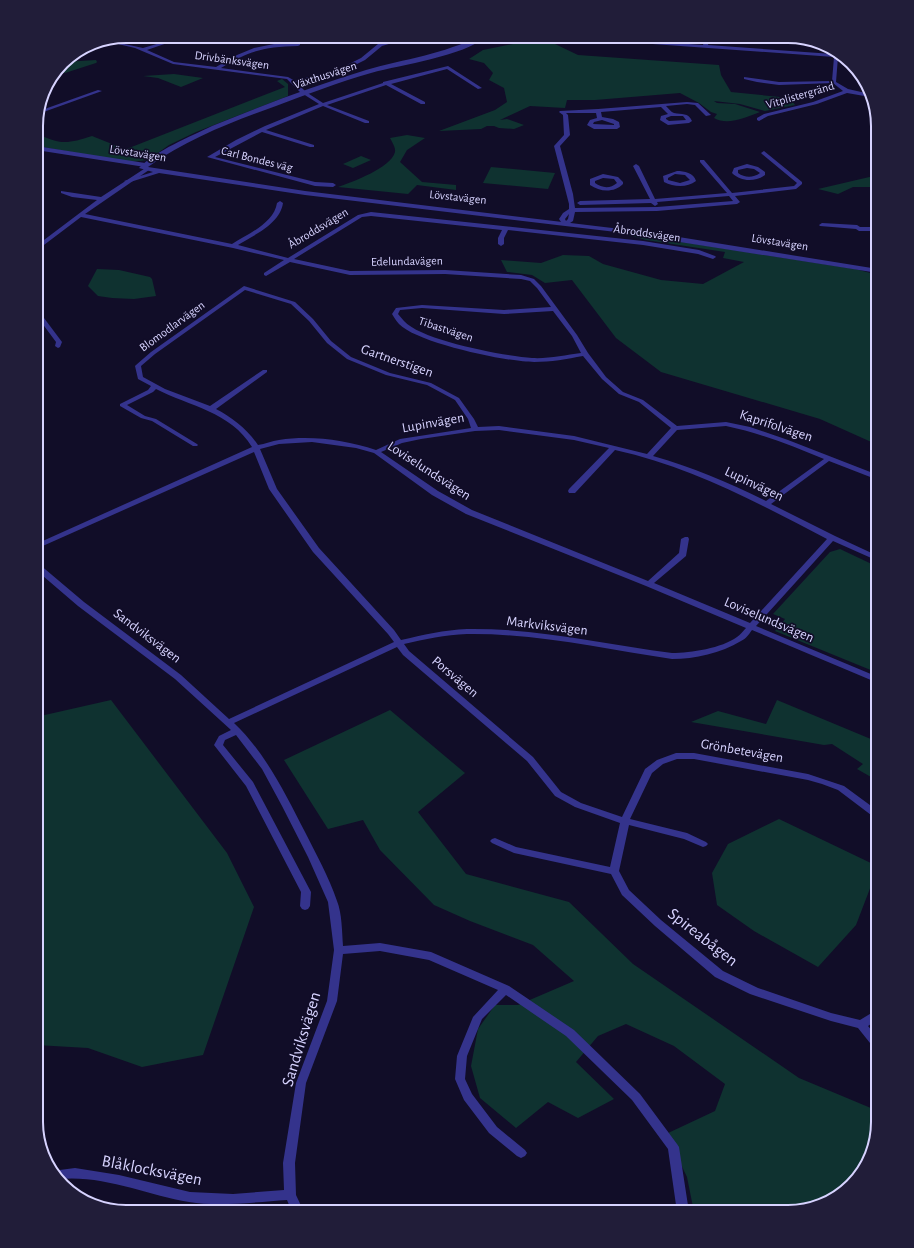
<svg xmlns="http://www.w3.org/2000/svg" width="914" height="1248" font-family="'Alegreya Sans',sans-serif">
<rect width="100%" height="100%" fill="#110d28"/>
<g fill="#0f3230">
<path d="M500 36H545L555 44 578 55 719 65 721 75 731 92 790 98 795 105 765 111 740 104 714 101 717 103 735 104 760 112C746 117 728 126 714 118L717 114 711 112 699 103 680 93 595 100H567L565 108 530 106 500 120 507 119 524 125 514 129 499 128 494 126H487L481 129 439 131 495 110 507 102 504 88 489 80 493 73 484 63 469 59 483 50 518 43Z"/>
<polygon points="96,60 97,62 96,63 65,73 57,71 64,62"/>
<polygon points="174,74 203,78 181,87 158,78 143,76"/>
<path d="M282 79 288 84V96L196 132 169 145 148 160 131 162 36 146V133C59 145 68 144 92 136L122 148H129L285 87 277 81Z"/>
<path d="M407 135 425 138 407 150 400 162 422 182 456 185V190L417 185 408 194 338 187C352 182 391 168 395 152 396 148 392 142 390 138Z"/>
<polygon points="361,156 371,160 353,168 343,164"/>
<polygon points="491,167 555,173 548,189 483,183"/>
<polygon points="878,175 878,187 853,187 838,194 818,189"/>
<polygon points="631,234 855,269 878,275 878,445 820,419 661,372 616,338 572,280 545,283 532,275 507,272 501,260 541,263 563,255 589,256 603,264 661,280 703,284 744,262 723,258 725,252 646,240 628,235"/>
<polygon points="97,269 119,270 150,277 152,279 156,296 134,299 112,298 98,296 88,286"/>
<polygon points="840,549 878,567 878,673 775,631 785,619 773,614 830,552"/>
<polygon points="111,700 227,853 254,907 203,1055 142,1067 88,1048 36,1045 36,717"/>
<polygon points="777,700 878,742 878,781 857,769 863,764 832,744 824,745 691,722 718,711 766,724"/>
<polygon points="390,710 465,773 418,812 466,874 569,902 633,964 799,1078 878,1111 878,1122 866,1167 833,1200 788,1212 694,1212 687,1177 666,1134 715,1111 725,1084 674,1046 626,1024 598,1036 576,1062 614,1099 578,1118 548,1102 516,1128 480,1098 471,1066 478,1029 495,1005 518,1005 574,981 533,945 470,921 434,905 380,850 363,820 328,829 284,760"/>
<polygon points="779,819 875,865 874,878 856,925 818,967 754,931 717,905 712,873 728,844"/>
</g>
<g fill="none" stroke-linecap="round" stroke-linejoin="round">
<g fill="#34338c" fill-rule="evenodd">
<path d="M164 36H170L176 40 147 50 174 62 216 67 237 55 254 48 274 44H300V45L298 46C265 47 250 50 221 68L288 77 295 81 341 68 361 58 378 44 406 37V39L382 46 365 60 345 70 297 83 306 92 323 103 383 83V82L448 66 482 88 478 89 447 69 391 84 425 102V104H421L386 85 327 105 369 121V123H365L323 106 266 130 314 145V147H310L262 132 215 157 315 182 333 183 336 185 333 187 315 186 207 157 236 140 265 126 319 104 300 92 287 79 173 64 135 48 118 44 120 43 143 48 170 40Z"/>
<polygon points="553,36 576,36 703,45 706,36 710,36 708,45 833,54 831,47 842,57 838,57 836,82 848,89 870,94 870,97 847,93 817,104 768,116 759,121 757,120 757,118 764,114 813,102 843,91 833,83 779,85 757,82 744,79 744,77 779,82 832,81 834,57 555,37"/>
<polygon points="98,90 102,91 38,114 39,111"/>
<path d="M687 102 698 103 711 115 706 116 695 105 687 104 666 106C669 109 671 112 674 113 682 115 688 112 692 121L689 123 668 125 660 120 661 116 668 114 661 107 601 112 602 117 613 119 619 122 620 127 617 129H594L587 125 590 120 597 118 596 113H566L568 115 570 135 560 146 573 194 575 208 657 207 733 201 729 196 657 202 658 204 655 206 651 203 580 205 577 203 580 201 650 199 633 166 636 164 639 166 655 199 727 193 700 162V160H704L732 193 794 186 797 183 762 154 761 153 764 151 802 182V184L796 189 735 196 740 202 737 204 657 211 575 212 573 221 567 225H563L559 219 563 213 569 209V204L554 146 564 135 563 115 559 112 560 111 598 109ZM671 116H683L686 120 669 121 666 119V118ZM602 120 614 124V125L593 124 594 122ZM569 214 568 219 566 221 565 219Z"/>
<polygon points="36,146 145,163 148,165 145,167 36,150"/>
<path d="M747 164 758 167 765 172V175C755 182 741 182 732 173L734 168ZM747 168 754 169 760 173C753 178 745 178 738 173V170Z"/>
<path d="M147 167 150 169 149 170 85 214 232 244C248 234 274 223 277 203L280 201 283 203C280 224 254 235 238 245L288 258 358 215 371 212 643 241 699 250 715 256 716 257 713 259 698 254 643 245 508 230 504 238V244L501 246 498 244V238L502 230 371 216 362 217 294 259 350 271 445 270 521 275 534 279 541 286 577 335 588 353 606 377 623 392 643 400 677 426 726 422 750 427 788 440 878 475V480L829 461 771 504 835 536 878 556V561L833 541 756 626 878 677V683L752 630C749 634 746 639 741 641 721 653 695 659 672 659 604 649 536 633 467 634 445 635 425 639 404 644L409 651 533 757 561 792 581 803 622 817 645 769 657 760 676 753H694L808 774 844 786 878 811V819L875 818 838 790 822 784 808 780 694 759H677L663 764 652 773 630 819 687 833 706 842 708 844 706 846 703 847 684 839 629 825 619 871 629 890 661 920 723 971 758 988 831 1013 860 1020 878 1009V1019L868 1026 878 1038V1049L874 1048 858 1028 831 1021 750 994 715 977 655 926 622 895 611 874 514 853 492 843 490 841 492 839 495 838 516 847 610 867 620 823 575 807 555 796 527 761 403 655 397 647 234 723C265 752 286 795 305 832 316 854 329 877 337 901 342 913 342 932 343 946L380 943 431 952 509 986 574 1030 640 1094 677 1144 679 1147 689 1212H677L668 1149 632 1100 566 1036 506 995 482 1019 467 1056 465 1079 472 1094 497 1127 525 1150 527 1153 525 1156 521 1158 517 1156 489 1133 464 1100 455 1079 457 1056 473 1017 498 990 429 960 380 951 343 954 337 1001 306 1083 295 1163 296 1195 304 1212H292L287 1200C256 1202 219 1207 189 1202 147 1195 104 1175 60 1179L52 1171 75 1168 119 1175 190 1192 233 1194 284 1190 283 1163 296 1083 327 1001 334 950 328 902 308 857 282 806 262 769 236 735 225 740 223 745 253 782 311 892 310 906 308 909 305 910 302 909 300 906 301 892 246 786 214 745 219 736 231 730 175 679 78 606 36 570V564H39L84 602 181 675 229 719 394 642 388 634 313 552 269 489 254 452 36 549V544L252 447C231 412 189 406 156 389L153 392 127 405 145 416 156 419 197 444 198 445 197 446H193L152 421 141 418 120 406V404L148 390 151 386 138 379 135 366 136 365 151 352 244 286 295 302 313 319 331 341 351 357 390 373 431 383 459 398 474 419 478 427 499 426 574 436 647 454 671 428 639 402 619 394 602 379 583 356C567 359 551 362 534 362 507 362 417 343 399 324 396 321 394 317 392 314L396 308 422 305 504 310 551 307 537 288 530 281 521 279 445 274 350 275 290 262 266 276 264 275V273L284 260 233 248 81 217 36 251V246L97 200 72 197 61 193V191L101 197ZM245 290 291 304 309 321 327 343 347 359 386 375 427 385 455 400 468 419 471 428 400 439 376 450C345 440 311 435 279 440 272 441 265 444 258 445 248 430 232 417 216 409L267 372V370H263L210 406 165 389 143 377 141 366 155 354ZM422 308 504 314 553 311 572 336 581 353C565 355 548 359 532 358 505 356 422 341 404 321 402 319 400 316 398 314L400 310ZM726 426C760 433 792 446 824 459L766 501C730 483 692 467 653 456L677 430ZM499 430 574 440 609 448 569 489 568 491 569 493H575L615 450C692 467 758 503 827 539L750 623 654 583 686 556 689 539 688 537H685L681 539 679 553 648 581 472 510 438 491 381 452 402 443 421 439 475 431ZM312 442 356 448 374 453 432 495 466 514 646 586 746 628C743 631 740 635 737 637 722 648 691 653 672 653 604 644 536 628 467 629 444 630 423 635 401 640L394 630 319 548 277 489 260 449 279 444Z"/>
<path d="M677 171C684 171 694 173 696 181 687 188 674 187 664 182L663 176ZM675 174 685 175 690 180 680 183 668 180V178Z"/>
<path d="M603 174 618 177 623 182V184C614 193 600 192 590 185V179ZM603 178 614 179 617 183C610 189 602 188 595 183V181Z"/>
<polygon points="822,223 857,225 860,227 878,227 878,231 859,231 856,229 820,226 819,225"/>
<polygon points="36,309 38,310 62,342 60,347 58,348 55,346 56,342 36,315"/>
</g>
<path fill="#34338c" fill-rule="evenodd" d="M479 36H487C462 57 403 64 371 73 339 82 308 94 276 106 232 122 187 139 148 167L305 191 654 233 878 269V273L616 232 305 195 159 173 127 183 124 181 153 172 139 168C155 151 191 136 212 126 263 105 314 86 366 70 405 59 444 54 479 36Z"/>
</g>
<g text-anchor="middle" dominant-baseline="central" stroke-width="3.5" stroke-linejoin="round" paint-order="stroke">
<g font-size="12" fill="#d7d3ff" stroke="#110d28">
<text transform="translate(232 60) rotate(8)">Drivbänksvägen</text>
<text transform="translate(325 75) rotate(-18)">Växthusvägen</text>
<text transform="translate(800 95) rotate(-16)">Vitplistergränd</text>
<text transform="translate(138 153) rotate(9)">Lövstavägen</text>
<text transform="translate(257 159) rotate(14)">Carl Bondes väg</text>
<text transform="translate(458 197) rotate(6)">Lövstavägen</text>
<text transform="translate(318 228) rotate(-31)">Åbroddsvägen</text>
<text transform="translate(647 233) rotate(8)">Åbroddsvägen</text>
<text transform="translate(780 242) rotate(9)">Lövstavägen</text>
<text transform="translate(407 261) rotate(-1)">Edelundavägen</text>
<text transform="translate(172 326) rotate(-36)">Blomodlarvägen</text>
<text transform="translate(446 329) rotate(18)">Tibastvägen</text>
</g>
<g font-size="14" fill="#d7d3ff" stroke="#110d28">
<text transform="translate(397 361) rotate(19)">Gartnerstigen</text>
<text transform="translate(433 423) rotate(-10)">Lupinvägen</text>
<text transform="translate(776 426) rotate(18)">Kaprifolvägen</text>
<text transform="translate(429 471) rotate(33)">Loviselundsvägen</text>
<text transform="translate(754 484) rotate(25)">Lupinvägen</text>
<text transform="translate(769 620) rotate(23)">Loviselundsvägen</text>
<text transform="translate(547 626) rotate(7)">Markviksvägen</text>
<text transform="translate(147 636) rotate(37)">Sandviksvägen</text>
<text transform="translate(455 677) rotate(40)">Porsvägen</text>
<text transform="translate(742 751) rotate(10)">Grönbetevägen</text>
</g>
<g font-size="17" fill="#d7d3ff" stroke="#110d28">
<text transform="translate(703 937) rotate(38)">Spireabågen</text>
<text transform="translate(301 1039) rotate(-73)">Sandviksvägen</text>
<text transform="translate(152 1170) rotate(11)">Blåklocksvägen</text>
</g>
</g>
<path d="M0 0H914V1248H0ZM126 43H788A83 83 0 0 1 871 126V1122A83 83 0 0 1 788 1205H126A83 83 0 0 1 43 1122V126A83 83 0 0 1 126 43Z" fill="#211d39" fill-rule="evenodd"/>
<path fill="none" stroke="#d7d3ff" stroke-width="2" d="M126 43H788A83 83 0 0 1 871 126V1122A83 83 0 0 1 788 1205H126A83 83 0 0 1 43 1122V126A83 83 0 0 1 126 43Z"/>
</svg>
